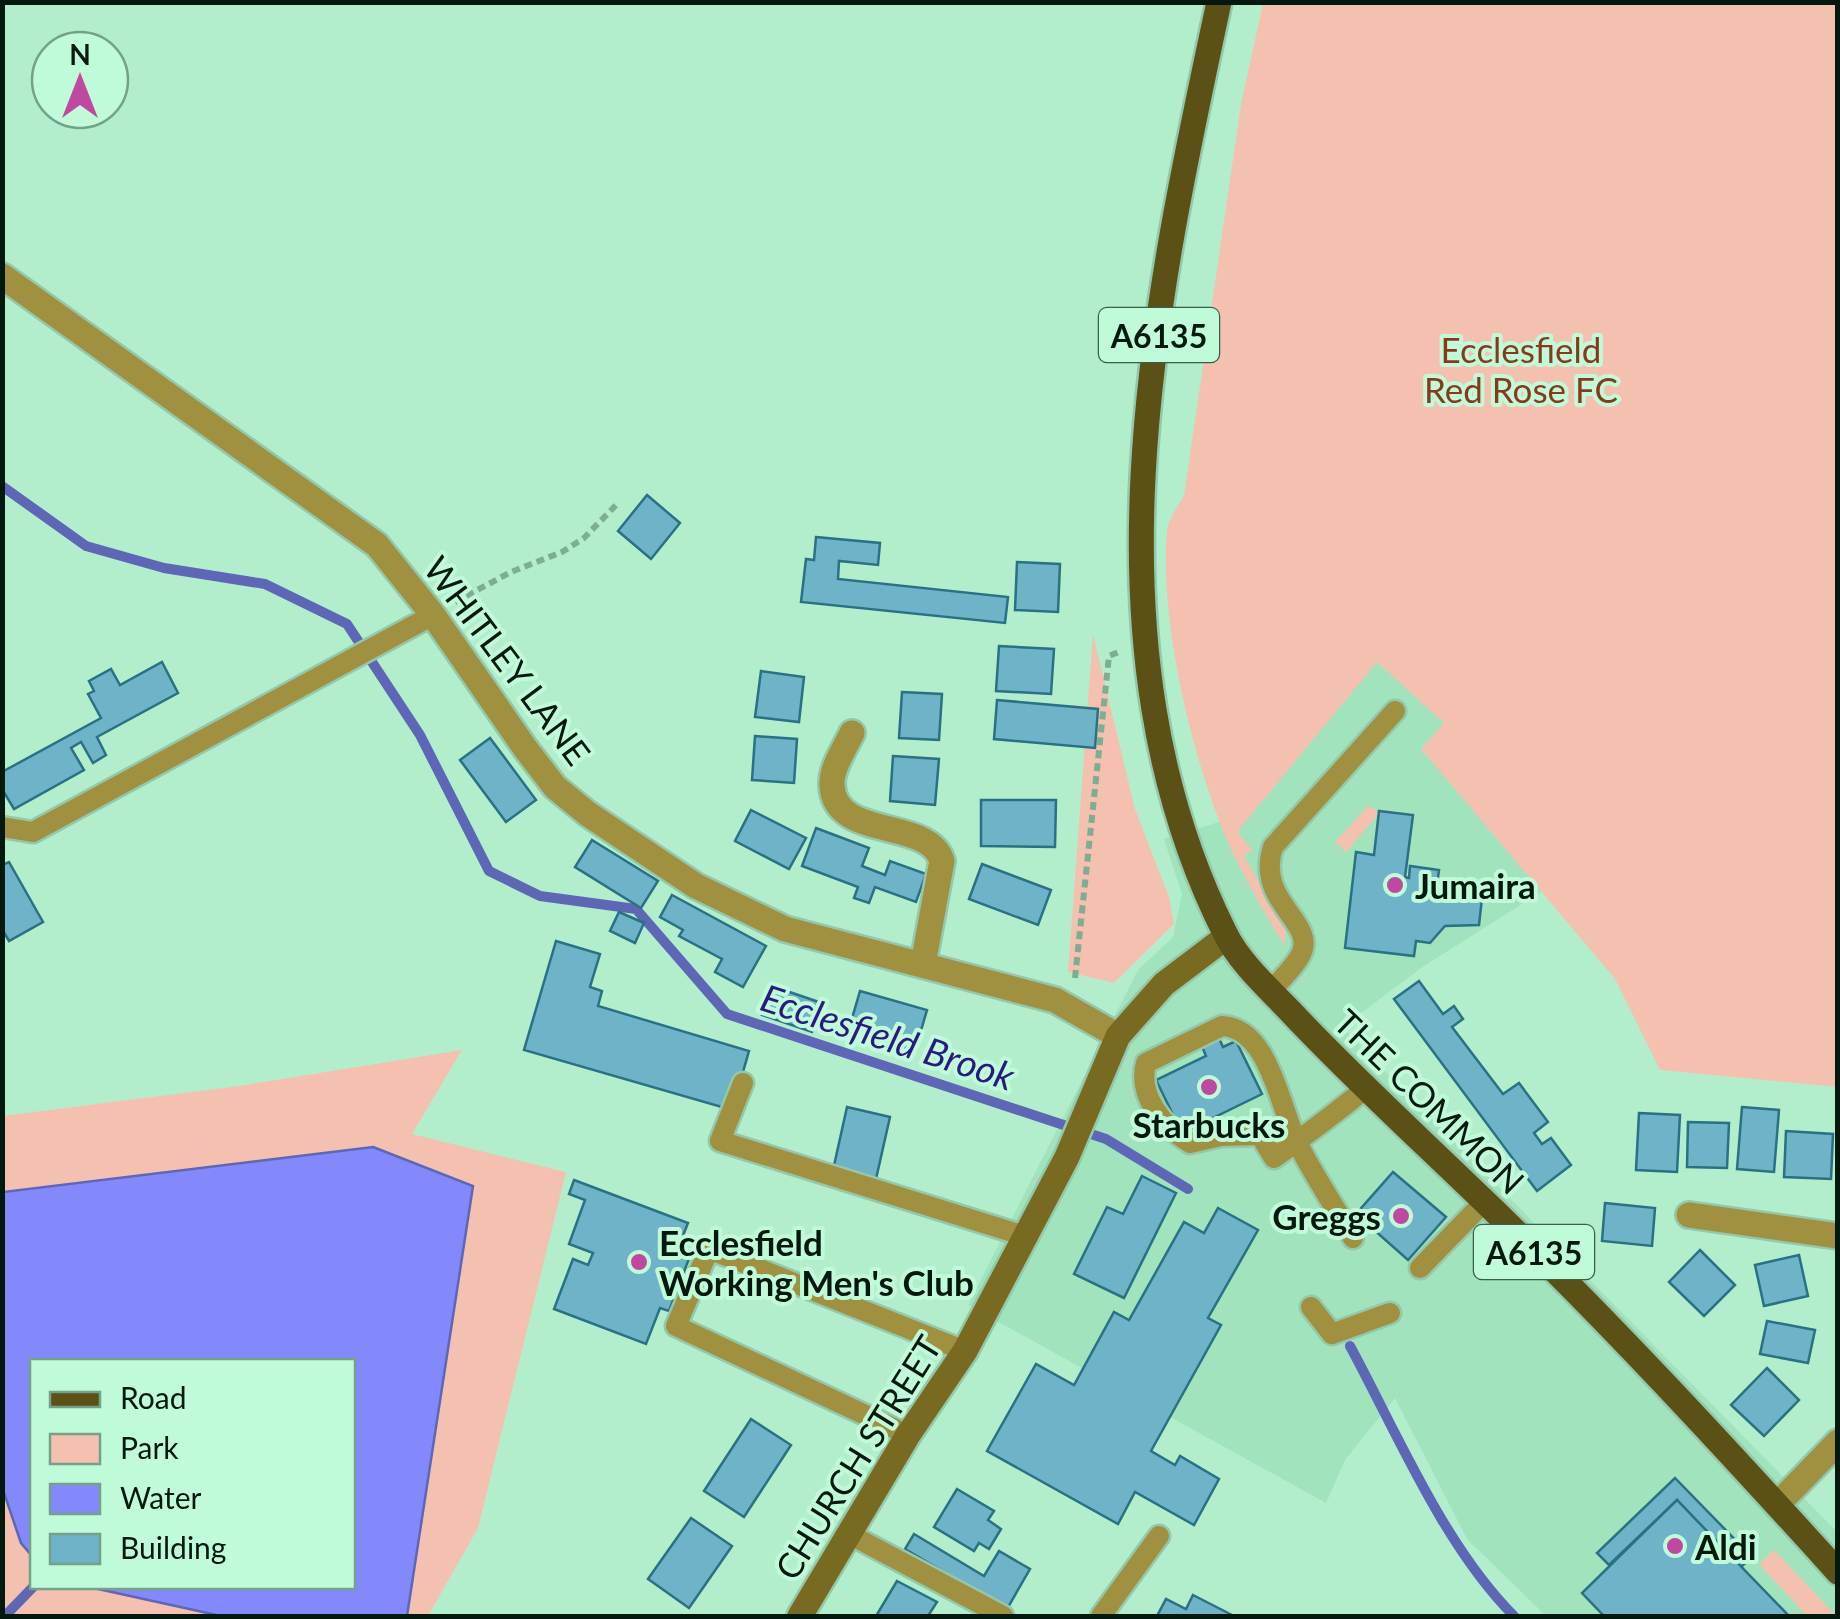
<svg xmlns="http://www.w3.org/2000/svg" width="1840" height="1619" font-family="Lato,sans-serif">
<rect width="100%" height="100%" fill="#b3eecc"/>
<polygon fill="#a0e3bd" points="1366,652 1445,723 1421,749 1544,890 1424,966 1357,1016 1346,1031 1837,1532 1837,1616 1546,1616 1467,1539 1395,1398 1345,1460 1326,1503 968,1305 1138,970 1173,937 1182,894 1164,839 1219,822"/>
<g fill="#f4c1b0" fill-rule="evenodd">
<path d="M1263 3H1837V1087L1660 1070 1615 979 1421 749 1444 723 1377 662 1237 832 1252 849 1244 856 1286 930 1284 945C1261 906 1236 866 1220 823 1189 744 1159 614 1167 530 1169 518 1178 506 1184 496L1241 104Z"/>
<polygon points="1093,634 1135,809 1169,897 1174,924 1114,983 1068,972"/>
<polygon points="1369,805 1379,814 1346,852 1335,842"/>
<path d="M462 1050 412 1134 566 1172 478 1528 428 1616H3L2 1116 239 1086ZM32 1362H352V1586H32Z"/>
<polygon points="1774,1550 1836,1616 1807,1616 1759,1564"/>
</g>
<polygon fill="#8388fc" stroke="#5d67b5" stroke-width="2.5" points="373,1147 473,1186 407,1616 221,1616 89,1587 352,1586 352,1362 32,1362 32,1556 21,1543 3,1490 3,1192"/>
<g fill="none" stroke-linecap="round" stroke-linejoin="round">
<g stroke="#5d67b5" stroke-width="10">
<polyline points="2,486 86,546 164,568 265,584 347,624 420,735 489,871 540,896 636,909 727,1014 1106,1139 1188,1189"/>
<path d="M1350 1346C1397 1433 1444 1546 1514 1616"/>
<polyline points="5,1616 34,1586"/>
</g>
</g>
<g fill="#6eb3c8" stroke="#2a7184" stroke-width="2.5">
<polygon points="647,495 680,523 651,559 618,531"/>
<polygon points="816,537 880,543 878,565 839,561 838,579 1008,597 1005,623 801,602 806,559 814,560"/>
<polygon points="1017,562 1060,564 1058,612 1015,610"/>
<polygon points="999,646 1054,649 1051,694 996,691"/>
<polygon points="162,662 178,693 97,737 106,755 93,763 81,742 71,748 84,770 14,809 2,789 2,772 101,718 88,694 94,691 89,681 111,669 120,685"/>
<polygon points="761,671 804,677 799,722 755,717"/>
<polygon points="902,692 942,694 939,740 899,738"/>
<polygon points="997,700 1098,709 1095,748 994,739"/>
<polygon points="755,736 797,739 794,783 752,780"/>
<polygon points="490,738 536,800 506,822 460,760"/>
<polygon points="893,756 939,759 935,805 890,801"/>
<polygon points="981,800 1056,800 1055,847 981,846"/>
<polygon points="751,810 806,838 789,869 735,841"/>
<polygon points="1379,811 1413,815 1405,877 1409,878 1410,866 1439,870 1436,892 1482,898 1479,925 1445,926 1430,943 1416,941 1414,956 1345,948 1356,852 1374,855"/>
<polygon points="816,828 869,848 862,866 885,875 890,861 926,874 916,902 875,887 869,903 854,898 858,887 802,866"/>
<polygon points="592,840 658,881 641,908 575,867"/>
<polygon points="9,862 43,922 9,941 2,929 2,865"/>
<polygon points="982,864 1051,890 1038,925 969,899"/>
<polygon points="672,895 766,946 743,987 715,972 722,959 679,936 683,930 660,917"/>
<polygon points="619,912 644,923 635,943 610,931"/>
<polygon points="556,941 600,954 590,987 602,991 598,1006 749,1051 732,1110 524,1050"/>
<polygon points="1419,981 1443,1014 1454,1006 1463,1019 1452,1027 1503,1094 1519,1083 1548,1122 1534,1133 1542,1144 1551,1138 1571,1165 1537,1191 1394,999"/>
<polygon points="772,986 822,1003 812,1032 762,1015"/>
<polygon points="860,991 927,1010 915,1051 848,1032"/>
<polygon points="1218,1036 1223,1047 1236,1041 1262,1094 1182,1133 1156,1080 1206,1056 1201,1044"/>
<polygon points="847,1107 890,1117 876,1179 833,1170"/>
<polygon points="1742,1107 1779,1110 1774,1172 1737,1169"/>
<polygon points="1639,1113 1680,1115 1677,1172 1636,1170"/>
<polygon points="1688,1122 1729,1123 1727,1168 1687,1167"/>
<polygon points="1786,1131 1833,1134 1831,1179 1784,1177"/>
<polygon points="1393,1172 1446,1217 1408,1260 1356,1214"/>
<polygon points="1142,1176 1176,1193 1124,1298 1074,1274 1107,1207 1123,1214"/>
<polygon points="574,1180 688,1223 677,1251 690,1256 669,1311 660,1308 646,1344 554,1309 573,1259 588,1265 593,1253 569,1244 585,1200 569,1194"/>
<polygon points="1605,1203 1655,1208 1652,1246 1602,1241"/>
<polygon points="1218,1208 1258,1230 1208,1318 1221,1325 1151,1451 1175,1465 1180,1456 1219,1479 1194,1525 1135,1492 1118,1524 987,1451 1036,1364 1074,1385 1114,1312 1129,1320 1184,1222 1204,1233"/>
<polygon points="1700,1250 1735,1285 1704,1316 1669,1282"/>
<polygon points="1799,1255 1808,1296 1764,1306 1755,1265"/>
<polygon points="1767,1321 1815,1330 1808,1363 1760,1354"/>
<polygon points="1767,1368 1799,1400 1764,1436 1731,1405"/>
<polygon points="751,1419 791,1445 744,1517 704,1491"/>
<polygon points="1675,1478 1752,1557 1741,1567 1677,1500 1609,1565 1597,1553"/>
<polygon points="957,1489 994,1511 988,1520 1001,1529 989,1549 979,1543 974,1551 934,1527"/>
<polygon points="1677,1500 1702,1526 1789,1616 1604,1616 1582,1593"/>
<polygon points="691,1518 732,1546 689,1608 648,1579"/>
<polygon points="914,1534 984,1576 999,1551 1030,1569 1007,1609 905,1549"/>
<polygon points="897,1581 937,1602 928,1616 876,1616"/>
<polygon points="1193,1595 1234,1616 1157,1616 1166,1599 1186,1609"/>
</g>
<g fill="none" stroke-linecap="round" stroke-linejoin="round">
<defs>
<g id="lane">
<polyline points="2,827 33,832 433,615"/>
<path d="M1271 991C1280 980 1295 967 1301 954 1317 922 1255 902 1273 847L1395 711"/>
<polyline points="743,1083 720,1141 1028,1237"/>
<path d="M1353 1238C1335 1207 1314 1176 1298 1144 1280 1110 1270 1028 1222 1026L1146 1063C1137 1096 1164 1127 1190 1143L1221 1136 1260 1135 1274 1158C1306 1135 1336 1113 1366 1088"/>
<polyline points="1420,1268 1485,1201"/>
<polyline points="1311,1307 1332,1334 1390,1313"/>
<polyline points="908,1435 676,1326 709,1249 965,1351"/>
<polyline points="851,1535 1003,1616"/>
<polyline points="1101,1616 1159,1536"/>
</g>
<g id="street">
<polyline points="2,276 377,545 433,615 525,748 555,787 588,814 696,886 785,929 1055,1000 1118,1036"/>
<path d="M852 733C845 748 831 768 832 785 834 841 929 817 942 861L923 964"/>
<polyline points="1689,1215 1838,1236"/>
<polyline points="1777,1505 1838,1442"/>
</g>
<polyline id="secondary" points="800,1616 908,1435 965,1351 1067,1157 1118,1036 1164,984 1226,937"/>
<path id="primary" d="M1219 2C1154 304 1080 644 1225 933 1239 962 1268 988 1290 1011 1351 1076 1417 1136 1481 1198 1605 1317 1722 1444 1838 1572"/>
</defs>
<use href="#lane" stroke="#93c8aa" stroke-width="25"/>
<use href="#street" stroke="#93c8aa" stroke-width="30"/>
<use href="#secondary" stroke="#93c8aa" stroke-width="30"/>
<use href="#primary" stroke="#93c8aa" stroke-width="30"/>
<g stroke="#7dad92" stroke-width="6" stroke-dasharray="8 5" stroke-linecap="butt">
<polyline points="455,602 511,572 562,552 584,538 618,503"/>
<polyline points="1075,978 1109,656 1121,651"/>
</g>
<use href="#lane" stroke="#9f9140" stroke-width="20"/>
<use href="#street" stroke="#9f9140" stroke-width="25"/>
<use href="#secondary" stroke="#786b21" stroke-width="25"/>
<use href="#primary" stroke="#5b5116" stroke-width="25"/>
</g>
<g fill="#bf49a0" stroke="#c0fbd9" stroke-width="4">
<circle cx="1395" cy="885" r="10"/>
<circle cx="1209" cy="1087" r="10"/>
<circle cx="1401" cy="1216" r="10"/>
<circle cx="639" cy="1262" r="10"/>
<circle cx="1675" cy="1546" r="10"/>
</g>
<g text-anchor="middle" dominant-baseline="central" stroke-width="8" stroke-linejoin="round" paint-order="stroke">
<g fill="#c0fbd9" stroke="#3c5d4b" stroke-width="2.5">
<rect x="1099" y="308" width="120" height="54" rx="8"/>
<rect x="1474" y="1225" width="120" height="54" rx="8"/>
</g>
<g font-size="32" font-weight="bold" fill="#03190e">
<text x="1159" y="335">A6135</text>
<text x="1534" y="1252">A6135</text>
</g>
<g font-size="35" fill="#8a381b" stroke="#c0fbd9">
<text x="1521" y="349">Ecclesfield<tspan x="1521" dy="40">Red Rose FC</tspan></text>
</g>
<g font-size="35" fill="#03190e" stroke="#c0fbd9">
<text transform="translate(508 660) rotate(53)">WHITLEY LANE</text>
<text transform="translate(1430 1101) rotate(44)">THE COMMON</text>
<text transform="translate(857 1457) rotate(-58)">CHURCH STREET</text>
</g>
<g font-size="35" font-weight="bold" fill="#03190e" stroke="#c0fbd9" text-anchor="start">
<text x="1415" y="885">Jumaira</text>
<text x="1209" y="1124" text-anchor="middle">Starbucks</text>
<text x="1381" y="1216" text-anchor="end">Greggs</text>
<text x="659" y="1242">Ecclesfield<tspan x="659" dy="40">Working Men's Club</tspan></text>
<text x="1695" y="1546">Aldi</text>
</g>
<g font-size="38" font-style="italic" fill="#291a80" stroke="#c0fbd9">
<text transform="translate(888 1036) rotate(18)">Ecclesfield Brook</text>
</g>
</g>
<rect width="1840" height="1619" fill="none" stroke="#03190e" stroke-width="10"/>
<rect x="30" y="1359" width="325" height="230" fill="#c0fbd9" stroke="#74a188" stroke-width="2.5"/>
<rect x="50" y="1392" width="50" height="15" fill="#5b5116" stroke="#74a188" stroke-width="2.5"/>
<text x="120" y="1409" font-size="30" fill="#03190e">Road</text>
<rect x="50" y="1434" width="50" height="30" fill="#f4c1b0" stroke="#74a188" stroke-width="2.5"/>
<text x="120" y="1459" font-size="30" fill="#03190e">Park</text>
<rect x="50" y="1484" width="50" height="30" fill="#8388fc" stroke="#74a188" stroke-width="2.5"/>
<text x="120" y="1509" font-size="30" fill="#03190e">Water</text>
<rect x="50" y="1534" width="50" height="30" fill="#6eb3c8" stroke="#74a188" stroke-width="2.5"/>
<text x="120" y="1559" font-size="30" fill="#03190e">Building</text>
<g transform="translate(80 80)"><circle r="48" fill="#c0fbd9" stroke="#74a188" stroke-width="2.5"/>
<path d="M0-8L18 38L0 25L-18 38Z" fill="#bf49a0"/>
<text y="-15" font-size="28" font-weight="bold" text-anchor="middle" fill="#03190e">N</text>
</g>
</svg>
